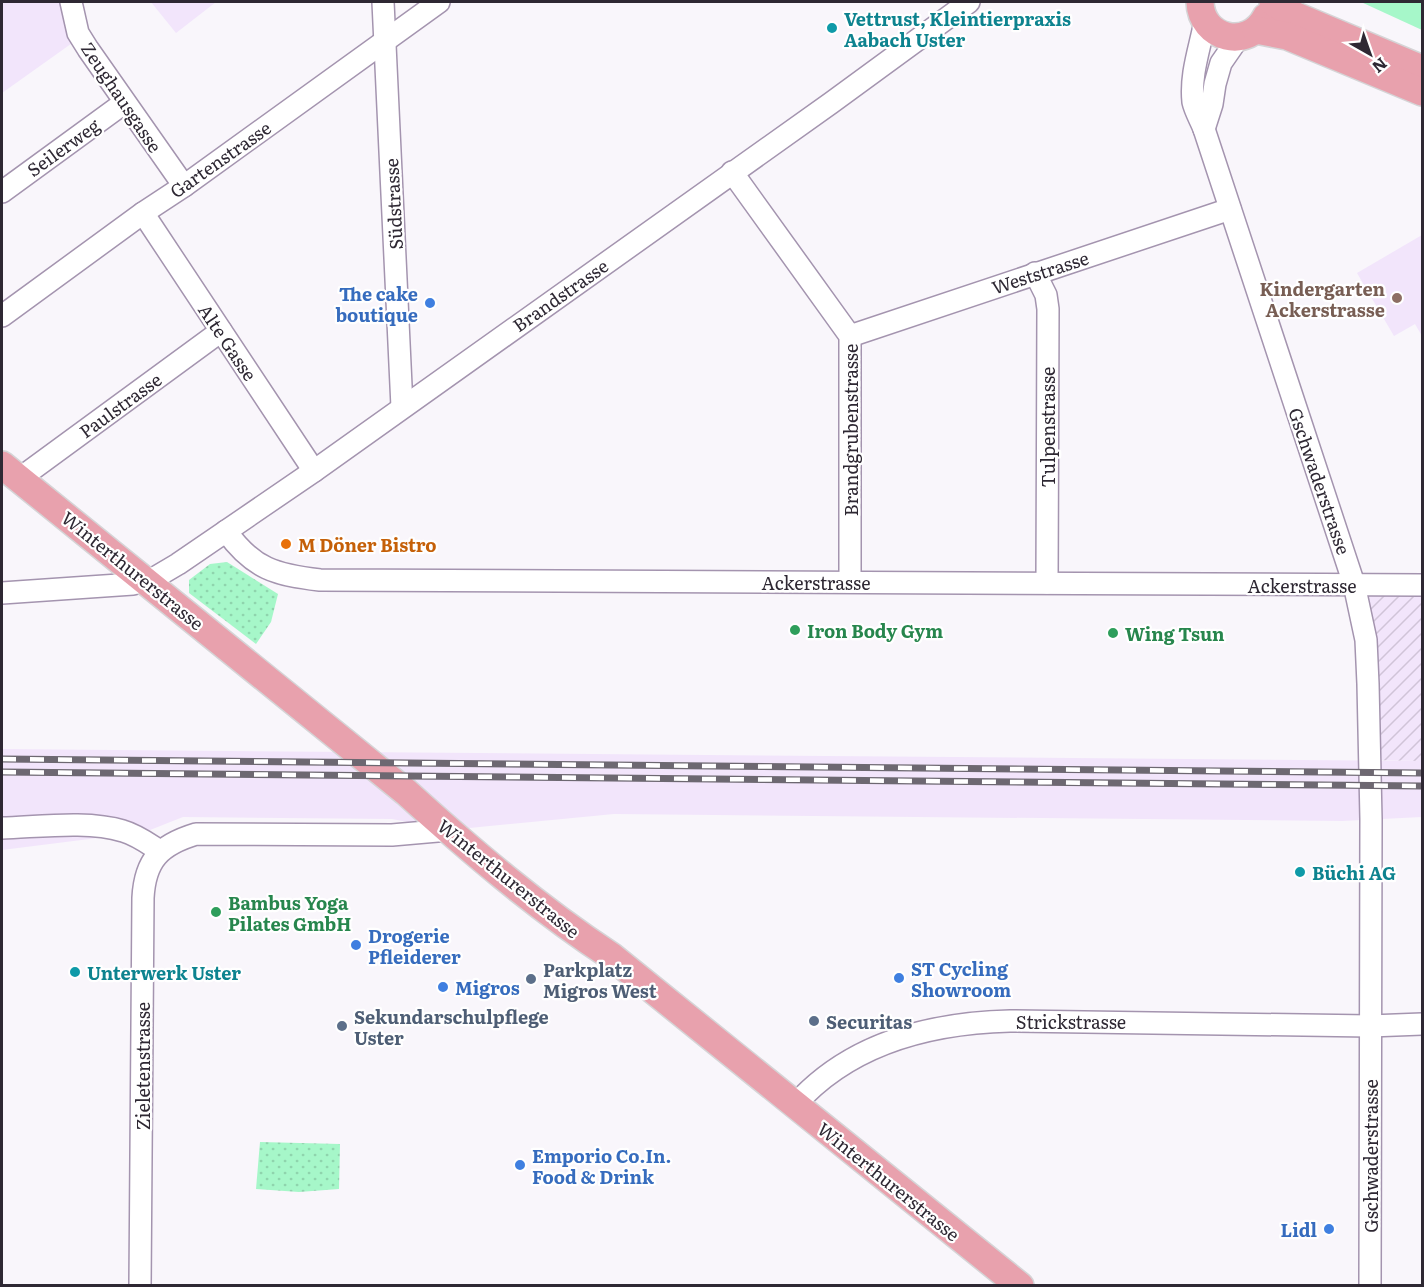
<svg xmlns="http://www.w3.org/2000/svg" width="1424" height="1287" font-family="Literata,serif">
<defs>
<pattern id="industrial-furrows" width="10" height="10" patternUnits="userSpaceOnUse" patternTransform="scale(1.5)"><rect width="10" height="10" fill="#f2e5fb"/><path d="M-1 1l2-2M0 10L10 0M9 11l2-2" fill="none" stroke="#d0c4d8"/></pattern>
<pattern id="park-dots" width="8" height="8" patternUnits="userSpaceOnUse" patternTransform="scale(1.5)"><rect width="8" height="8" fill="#a6f7c9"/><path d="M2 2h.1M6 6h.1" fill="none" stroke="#8fd4ad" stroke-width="1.8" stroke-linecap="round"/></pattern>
</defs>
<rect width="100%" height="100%" fill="#f9f6fb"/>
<g fill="#f2e5fb">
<polygon points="2,2 66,2 75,41 2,93"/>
<polygon points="151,2 216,2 176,33"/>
<polygon points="1422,235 1422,336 1415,324 1394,336 1357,273"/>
<polygon points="2,749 1422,761 1422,817 1342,821 614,814 449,830 392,819 183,817 145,832 2,850"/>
</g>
<polygon fill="url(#industrial-furrows)" points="1354,584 1422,585 1422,761 1369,760"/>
<polygon fill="#a6f7c9" points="1361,2 1422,2 1422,30"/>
<g fill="url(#park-dots)">
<polygon points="227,562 278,594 271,622 256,644 189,593 189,580 210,564"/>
<polygon points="260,1142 340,1144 339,1189 299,1192 256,1189"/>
</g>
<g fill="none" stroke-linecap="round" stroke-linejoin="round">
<defs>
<g id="minor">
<polyline points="71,2 78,33 88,49 184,186"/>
<polyline points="383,2 402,407"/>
<path d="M1205 21C1200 48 1190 74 1193 102 1195 111 1201 121 1204 129L1354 584 1366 640 1368 684 1371 819 1370 1286"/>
<polyline points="1204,129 1212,104 1215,84 1221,63 1239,37"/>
<polyline points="732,172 850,336 850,582"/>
<polyline points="2,192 124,103"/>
<polyline points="143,213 314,471"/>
<polyline points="1035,273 1046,295 1048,309 1047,583"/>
<polyline points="2,316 143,213 184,186 439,2"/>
<polyline points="850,336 1230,209"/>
<polyline points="19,479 221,331"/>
<path d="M226 531C253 569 276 575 320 580L1422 585"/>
<polyline points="2,593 133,584 156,577 178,564 314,471 831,103 969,2"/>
<path d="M2 828C38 827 88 820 123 831 137 835 149 844 160 851"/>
<path d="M795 1105C850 1043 929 1023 1010 1021L1370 1026 1422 1024"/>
<path d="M140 1286 143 898C145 860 160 845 196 834L392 835 449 830"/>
</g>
<g id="major">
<path d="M1200 2C1201 39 1248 51 1266 17"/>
<polyline points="1273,2 1296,16 1422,69"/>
<polyline points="1256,30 1287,36 1422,92"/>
<path d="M2 465 406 792C471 851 538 908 611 956L1020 1286"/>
</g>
</defs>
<use href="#minor" stroke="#a494af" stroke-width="24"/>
<use href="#major" stroke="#d5d4d6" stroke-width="30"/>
<use href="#minor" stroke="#fff" stroke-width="21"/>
<use href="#major" stroke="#e8a1ad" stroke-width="27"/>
<defs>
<g id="rail">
<polyline points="2,759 1422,773"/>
<polyline points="2,772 1422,786"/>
</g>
</defs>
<use href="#rail" stroke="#6d6871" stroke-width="7"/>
<use href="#rail" stroke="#fff" stroke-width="4.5" stroke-dasharray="14" stroke-linecap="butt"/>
</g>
<g fill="#0f9aa8" stroke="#fff" stroke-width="2">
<circle cx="832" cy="28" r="6"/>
<circle cx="1300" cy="872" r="6"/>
<circle cx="75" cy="972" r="6"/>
</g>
<circle fill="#8d6e63" stroke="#fff" stroke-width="2" cx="1397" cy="298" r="6"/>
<g fill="#3f7fe0" stroke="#fff" stroke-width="2">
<circle cx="430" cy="303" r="6"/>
<circle cx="356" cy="945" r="6"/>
<circle cx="899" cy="978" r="6"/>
<circle cx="443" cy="987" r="6"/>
<circle cx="520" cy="1165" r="6"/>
<circle cx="1329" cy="1229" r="6"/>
</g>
<circle fill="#e8710a" stroke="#fff" stroke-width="2" cx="286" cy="544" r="6"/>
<g fill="#2e9e5b" stroke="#fff" stroke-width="2">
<circle cx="795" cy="630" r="6"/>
<circle cx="1113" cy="633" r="6"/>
<circle cx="216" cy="912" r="6"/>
</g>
<g fill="#5c6f8a" stroke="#fff" stroke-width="2">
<circle cx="531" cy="979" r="6"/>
<circle cx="814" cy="1021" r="6"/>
<circle cx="342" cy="1026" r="6"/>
</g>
<g text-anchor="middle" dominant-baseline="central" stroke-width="4.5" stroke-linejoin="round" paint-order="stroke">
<g font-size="18" font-weight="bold" fill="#0d838f" stroke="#fff" text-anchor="start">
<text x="844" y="18">Vettrust, Kleintierpraxis<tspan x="844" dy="21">Aabach Uster</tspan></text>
<text x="1312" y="872">Büchi AG</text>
<text x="87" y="972">Unterwerk Uster</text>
</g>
<g font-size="18" fill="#2e2833" stroke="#fff">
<text transform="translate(122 97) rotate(56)">Zeughausgasse</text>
<text transform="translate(63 147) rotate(-36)">Seilerweg</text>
<text transform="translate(220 159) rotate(-35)">Gartenstrasse</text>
<text transform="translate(393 204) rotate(-93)">Südstrasse</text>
<text transform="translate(1040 272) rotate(-18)">Weststrasse</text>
<text transform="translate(560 295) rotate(-35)">Brandstrasse</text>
<text transform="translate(228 342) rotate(56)">Alte Gasse</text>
<text transform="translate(120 405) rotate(-36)">Paulstrasse</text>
<text transform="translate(1047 427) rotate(-90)">Tulpenstrasse</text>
<text transform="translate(850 430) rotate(-90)">Brandgrubenstrasse</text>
<text transform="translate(1320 481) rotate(71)">Gschwaderstrasse</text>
<text transform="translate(133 570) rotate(39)">Winterthurerstrasse</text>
<text x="816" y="582">Ackerstrasse</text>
<text x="1302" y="585">Ackerstrasse</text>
<text transform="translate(509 878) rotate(39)">Winterthurerstrasse</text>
<text x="1071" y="1021">Strickstrasse</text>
<text transform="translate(142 1066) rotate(-90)">Zieletenstrasse</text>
<text transform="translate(1370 1156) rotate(-90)">Gschwaderstrasse</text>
<text transform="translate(889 1181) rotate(39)">Winterthurerstrasse</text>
</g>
<g font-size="18" font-weight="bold" fill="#785e54" stroke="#fff" text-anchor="end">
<text x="1385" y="288">Kindergarten<tspan x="1385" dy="21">Ackerstrasse</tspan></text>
</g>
<g font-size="18" font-weight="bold" fill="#366cbe" stroke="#fff" text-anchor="start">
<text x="418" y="293" text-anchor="end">The cake<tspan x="418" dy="21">boutique</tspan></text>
<text x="368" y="935">Drogerie<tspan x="368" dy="21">Pfleiderer</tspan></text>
<text x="911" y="968">ST Cycling<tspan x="911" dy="21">Showroom</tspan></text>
<text x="455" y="987">Migros</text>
<text x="532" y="1155">Emporio Co.In.<tspan x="532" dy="21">Food &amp; Drink</tspan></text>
<text x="1317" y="1229" text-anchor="end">Lidl</text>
</g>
<g font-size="18" font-weight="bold" fill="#c56008" stroke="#fff" text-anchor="start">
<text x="298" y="544">M Döner Bistro</text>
</g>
<g font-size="18" font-weight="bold" fill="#27864d" stroke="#fff" text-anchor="start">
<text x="807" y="630">Iron Body Gym</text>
<text x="1125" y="633">Wing Tsun</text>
<text x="228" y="902">Bambus Yoga<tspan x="228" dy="21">Pilates GmbH</tspan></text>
</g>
<g font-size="18" font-weight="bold" fill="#4e5e75" stroke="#fff" text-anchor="start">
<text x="543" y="969">Parkplatz<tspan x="543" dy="21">Migros West</tspan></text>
<text x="354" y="1016">Sekundarschulpflege<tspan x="354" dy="21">Uster</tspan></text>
<text x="826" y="1021">Securitas</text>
</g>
</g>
<rect width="1424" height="1287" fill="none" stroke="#2e2833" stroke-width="6"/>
<g transform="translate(1370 54) rotate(140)" stroke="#ffffff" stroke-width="4.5" paint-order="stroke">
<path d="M0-4.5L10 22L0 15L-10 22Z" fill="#2e2833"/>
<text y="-9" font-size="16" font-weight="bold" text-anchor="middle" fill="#2e2833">N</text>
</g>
</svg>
